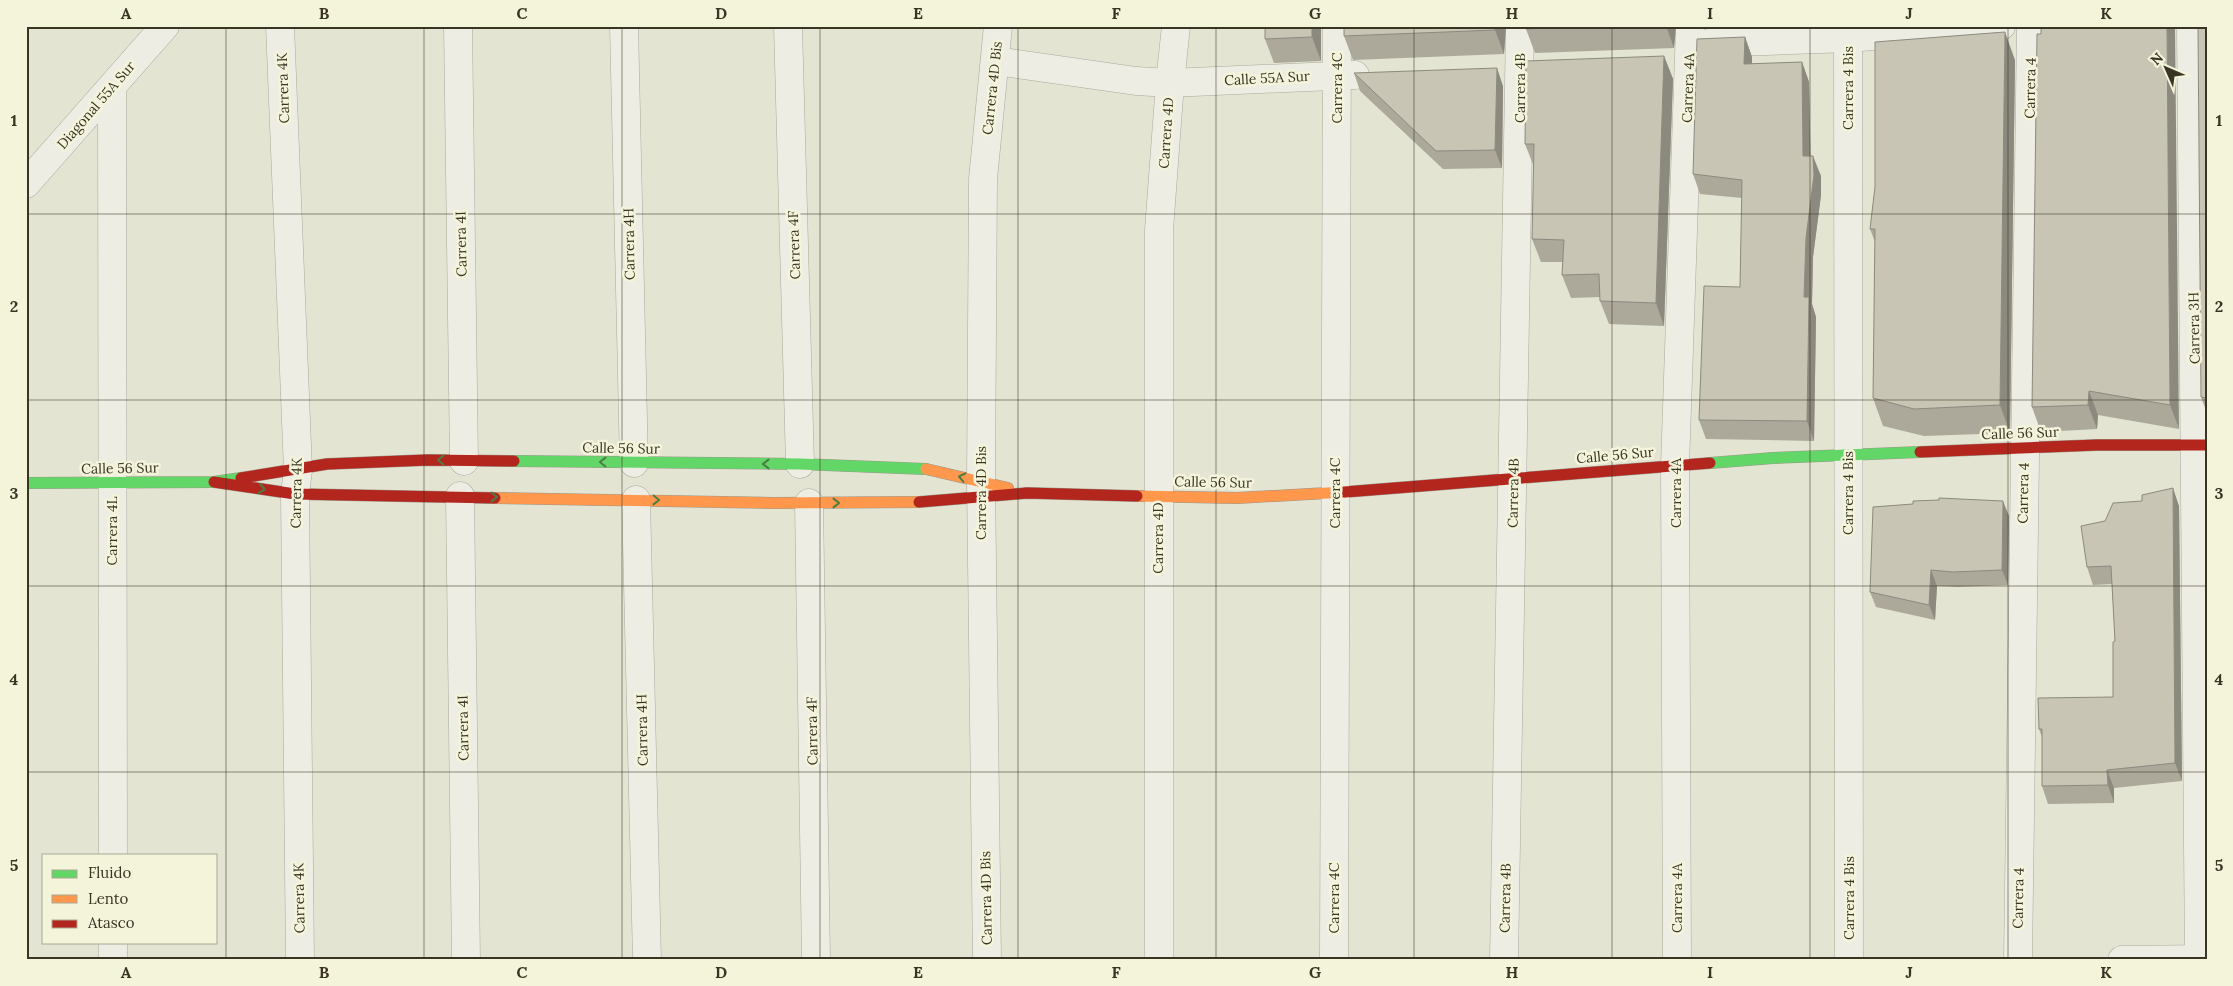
<svg xmlns="http://www.w3.org/2000/svg" width="2233" height="986" font-family="Lora,serif">
<rect width="100%" height="100%" fill="#e4e4d3"/>
<g fill="none" stroke-linecap="round" stroke-linejoin="round">
<defs>
<g id="street">
<polyline points="280,26 298,470 295,494 300,960"/>
<polyline points="458,26 464,461"/>
<polyline points="624,26 634,463"/>
<polyline points="788,26 800,464"/>
<polyline points="1848,26 1849,960"/>
<polyline points="2191,26 2199,960"/>
<polyline points="1709,43 1848,38 2001,26"/>
<polyline points="996,61 1136,81 1170,83 1355,75"/>
<polyline points="112,87 113,855"/>
<polyline points="26,184 165,26"/>
<polyline points="460,496 466,960"/>
<polyline points="636,500 647,960"/>
<polyline points="809,503 816,960"/>
<polyline points="113,942 113,960"/>
<polyline points="987,960 981,481 983,179 998,26"/>
<polyline points="1159,960 1159,230 1170,83 1176,26"/>
<polyline points="1334,960 1337,26"/>
<polyline points="1504,960 1520,26"/>
<polyline points="1677,960 1675,466 1690,26"/>
<polyline points="2018,960 2031,26"/>
<polyline points="2122,960 2207,959"/>
</g>
<g id="fast">
<polyline points="514,461 800,464 926,469"/>
<polyline points="1710,463 1773,458 1920,452"/>
<polyline points="26,483 214,482 241,478"/>
</g>
<g id="slow">
<polyline points="926,469 1008,488"/>
<polyline points="1137,496 1237,498 1345,492"/>
<polyline points="495,498 773,503 919,502"/>
</g>
<g id="jam">
<polyline points="1920,452 2097,445 2207,445"/>
<polyline points="241,478 327,464 428,460 514,461"/>
<polyline points="214,482 295,494 495,498"/>
<polyline points="1345,492 1710,463"/>
<polyline points="919,502 1027,493 1137,496"/>
</g>
</defs>
<use href="#street" stroke="#aaa99b" stroke-width="29"/>
<use href="#fast" stroke="#9a988b" stroke-width="12"/>
<use href="#slow" stroke="#9a988b" stroke-width="12"/>
<use href="#jam" stroke="#9a988b" stroke-width="12"/>
<use href="#street" stroke="#edede3" stroke-width="28"/>
<use href="#fast" stroke="#63d668" stroke-width="11"/>
<use href="#slow" stroke="#ff974d" stroke-width="11"/>
<use href="#jam" stroke="#b3261e" stroke-width="11"/>
</g>
<g fill="#aca99b">
<polygon points="1265,26 1321,26 1321,61 1274,63 1265,39"/>
<polygon points="1506,26 1504,54 1353,60 1344,36"/>
<polygon points="1526,26 1676,26 1674,48 1535,53 1526,29"/>
<polygon points="2207,26 2207,413 2201,397"/>
<polygon points="2041,34 2179,429 2098,415 2097,429 2041,432 2032,407"/>
<polygon points="1745,37 1752,57 1752,64 1802,62 1809,82 1810,156 1821,176 1821,195 1813,257 1812,304 1816,317 1814,441 1706,439 1699,420 1740,287 1742,198 1700,194 1693,174"/>
<polygon points="1664,56 1673,79 1664,326 1609,324 1600,301 1600,297 1571,298 1562,275 1563,262 1541,262 1532,239 1534,167 1525,144"/>
<polygon points="2015,60 2010,433 1924,436 1883,426 1873,398 1875,242 1870,229"/>
<polygon points="1354,73 1503,86 1502,168 1443,169 1360,91"/>
<polygon points="2179,506 2182,781 2114,788 2114,803 2048,804 2042,786 2042,737 2039,729 2113,697 2115,641 2112,584 2093,585 2087,567"/>
<polygon points="2009,516 2008,585 1958,587 1937,586 1935,620 1876,607 1870,592"/>
</g>
<g fill="#8c8a7e">
<polygon points="1312,26 1321,26 1321,61 1312,37"/>
<polygon points="1495,26 1506,26 1504,54 1495,30"/>
<polygon points="1666,26 1676,26 1674,48"/>
<polygon points="2167,26 2175,26 2179,429 2170,405"/>
<polygon points="2005,32 2015,60 2010,433 2000,405"/>
<polygon points="1745,37 1752,57 1752,83 1744,64"/>
<polygon points="1664,56 1673,79 1664,326 1656,303"/>
<polygon points="1802,62 1809,82 1811,176 1803,156"/>
<polygon points="1497,68 1503,86 1502,168 1495,150"/>
<polygon points="1813,156 1821,176 1821,195 1813,257 1812,304 1816,317 1814,441 1807,421 1804,297 1806,238"/>
<polygon points="2089,391 2098,415 2097,429 2088,405"/>
<polygon points="2173,488 2179,506 2182,781 2175,763"/>
<polygon points="2003,501 2009,516 2008,585 2002,570"/>
<polygon points="1931,570 1937,586 1935,620 1929,605"/>
<polygon points="2107,770 2114,788 2114,803 2108,785"/>
</g>
<g fill="#c8c5b4" stroke="#8c8a7e">
<polygon points="1265,26 1312,26 1312,37 1265,39"/>
<polygon points="1344,26 1495,26 1495,30 1344,36"/>
<polygon points="1526,26 1598,26 1526,29"/>
<polygon points="2041,26 2167,26 2170,405 2089,391 2088,405 2032,407 2037,34 2041,34"/>
<polygon points="2198,26 2207,26 2207,398 2201,397"/>
<polygon points="2005,32 2000,405 1914,409 1873,398 1875,229 1870,229 1875,187 1875,42"/>
<polygon points="1745,37 1744,64 1802,62 1803,156 1813,156 1814,175 1806,238 1804,297 1809,297 1807,421 1699,420 1704,286 1740,287 1742,180 1693,174 1697,39"/>
<polygon points="1664,56 1656,303 1600,301 1599,274 1562,275 1564,240 1532,239 1534,144 1525,144 1526,61"/>
<polygon points="1497,68 1495,150 1436,151 1354,73"/>
<polygon points="2173,488 2175,763 2107,770 2108,785 2042,786 2042,729 2039,729 2038,698 2113,697 2113,642 2115,641 2111,566 2087,567 2081,526 2105,521 2113,503 2142,501 2142,495"/>
<rect x="2206" y="494" width="1" height="69"/>
<polygon points="1939,498 2003,501 2002,570 1953,572 1931,570 1929,605 1870,592 1873,507 1913,504 1913,501 1939,500"/>
</g>
<defs><path id="oneway-chevron" d="M-2-3.5L2.5 0L-2 3.5" fill="none" stroke-width="1.6" stroke-linecap="round" stroke-linejoin="round" transform="scale(1.25)"/></defs>
<g stroke="#4c7d42">
<use href="#oneway-chevron" transform="translate(441 460) rotate(-179)"/>
<use href="#oneway-chevron" transform="translate(603 462) rotate(-179)"/>
<use href="#oneway-chevron" transform="translate(766 464) rotate(-180)"/>
<use href="#oneway-chevron" transform="translate(962 477) rotate(-167)"/>
<use href="#oneway-chevron" transform="translate(262 489) rotate(9)"/>
<use href="#oneway-chevron" transform="translate(494 497) rotate(1)"/>
<use href="#oneway-chevron" transform="translate(656 500) rotate(1)"/>
<use href="#oneway-chevron" transform="translate(836 503)"/>
</g>
<path fill="none" stroke="#3a3423" stroke-width="1" stroke-opacity="0.55" d="M226 26V960M424 26V960M622 26V960M820 26V960M1018 26V960M1216 26V960M1414 26V960M1612 26V960M1810 26V960M2008 26V960M26 214H2207M26 400H2207M26 586H2207M26 772H2207"/>
<g text-anchor="middle" dominant-baseline="central" stroke-width="5" stroke-linejoin="round" paint-order="stroke">
<g font-size="14" fill="#3a3423" stroke="#f4f4db">
<text transform="translate(1267 78) rotate(-3)">Calle 55A Sur</text>
<text transform="translate(283 88) rotate(-92)">Carrera 4K</text>
<text transform="translate(992 88) rotate(-84)">Carrera 4D Bis</text>
<text transform="translate(1337 88) rotate(-90)">Carrera 4C</text>
<text transform="translate(1520 88) rotate(-90)">Carrera 4B</text>
<text transform="translate(1688 88) rotate(-88)">Carrera 4A</text>
<text transform="translate(1848 88) rotate(-90)">Carrera 4 Bis</text>
<text transform="translate(2030 88) rotate(-89)">Carrera 4</text>
<text transform="translate(96 105) rotate(-49)">Diagonal 55A Sur</text>
<text transform="translate(1166 133) rotate(-86)">Carrera 4D</text>
<text transform="translate(461 244) rotate(-91)">Carrera 4I</text>
<text transform="translate(629 244) rotate(-91)">Carrera 4H</text>
<text transform="translate(794 245) rotate(-92)">Carrera 4F</text>
<text transform="translate(2194 328) rotate(-91)">Carrera 3H</text>
<text transform="translate(2020 433) rotate(-2)">Calle 56 Sur</text>
<text transform="translate(621 448) rotate(1)">Calle 56 Sur</text>
<text transform="translate(1615 455) rotate(-5)">Calle 56 Sur</text>
<text transform="translate(120 468) rotate(-1)">Calle 56 Sur</text>
<text transform="translate(1213 482) rotate(1)">Calle 56 Sur</text>
<text transform="translate(296 493) rotate(-89)">Carrera 4K</text>
<text transform="translate(981 493) rotate(-90)">Carrera 4D Bis</text>
<text transform="translate(1335 493) rotate(-90)">Carrera 4C</text>
<text transform="translate(1513 493) rotate(-89)">Carrera 4B</text>
<text transform="translate(1676 493) rotate(-90)">Carrera 4A</text>
<text transform="translate(1848 493) rotate(-90)">Carrera 4 Bis</text>
<text transform="translate(2023 493) rotate(-89)">Carrera 4</text>
<text transform="translate(112 531) rotate(-90)">Carrera 4L</text>
<text transform="translate(1158 538) rotate(-90)">Carrera 4D</text>
<text transform="translate(463 728) rotate(-91)">Carrera 4I</text>
<text transform="translate(642 730) rotate(-91)">Carrera 4H</text>
<text transform="translate(812 731) rotate(-91)">Carrera 4F</text>
<text transform="translate(299 898) rotate(-91)">Carrera 4K</text>
<text transform="translate(986 898) rotate(-91)">Carrera 4D Bis</text>
<text transform="translate(1334 898) rotate(-90)">Carrera 4C</text>
<text transform="translate(1505 898) rotate(-89)">Carrera 4B</text>
<text transform="translate(1677 898) rotate(-90)">Carrera 4A</text>
<text transform="translate(1849 898) rotate(-90)">Carrera 4 Bis</text>
<text transform="translate(2018 898) rotate(-89)">Carrera 4</text>
</g>
</g>
<rect width="2233" height="986" fill="none" stroke="#f4f4db" stroke-width="55"/>
<rect x="42" y="854" width="175" height="90" fill="#f4f4db" stroke="#aaa791"/>
<rect x="52" y="870" width="25" height="8" fill="#63d668" stroke="#aaa791"/>
<text x="88" y="878" font-size="15" fill="#3a3423">Fluido</text>
<rect x="52" y="895" width="25" height="8" fill="#ff974d" stroke="#aaa791"/>
<text x="88" y="904" font-size="15" fill="#3a3423">Lento</text>
<rect x="52" y="920" width="25" height="8" fill="#b3261e" stroke="#aaa791"/>
<text x="88" y="928" font-size="15" fill="#3a3423">Atasco</text>
<g transform="translate(2166 68) rotate(315)" stroke="#f4f4db" stroke-width="4" paint-order="stroke">
<path d="M0-4L9 19L0 12L-9 19Z" fill="#3a3423"/>
<text y="-8" font-size="14" font-weight="bold" text-anchor="middle" fill="#3a3423">N</text>
</g>
<rect x="28" y="28" width="2178" height="930" fill="none" stroke="#3a3423" stroke-width="2"/>
<g font-size="16" text-anchor="middle" font-weight="bold" fill="#3a3423">
<text x="126" y="19">A</text>
<text x="324" y="19">B</text>
<text x="522" y="19">C</text>
<text x="721" y="19">D</text>
<text x="918" y="19">E</text>
<text x="1116" y="19">F</text>
<text x="1315" y="19">G</text>
<text x="1512" y="19">H</text>
<text x="1710" y="19">I</text>
<text x="1909" y="19">J</text>
<text x="2106" y="19">K</text>
<text x="14" y="126">1</text>
<text x="2219" y="126">1</text>
<text x="14" y="312">2</text>
<text x="2219" y="312">2</text>
<text x="14" y="499">3</text>
<text x="2219" y="499">3</text>
<text x="14" y="685">4</text>
<text x="2219" y="685">4</text>
<text x="14" y="871">5</text>
<text x="2219" y="871">5</text>
<text x="126" y="978">A</text>
<text x="324" y="978">B</text>
<text x="522" y="978">C</text>
<text x="721" y="978">D</text>
<text x="918" y="978">E</text>
<text x="1116" y="978">F</text>
<text x="1315" y="978">G</text>
<text x="1512" y="978">H</text>
<text x="1710" y="978">I</text>
<text x="1909" y="978">J</text>
<text x="2106" y="978">K</text>
</g>
</svg>
